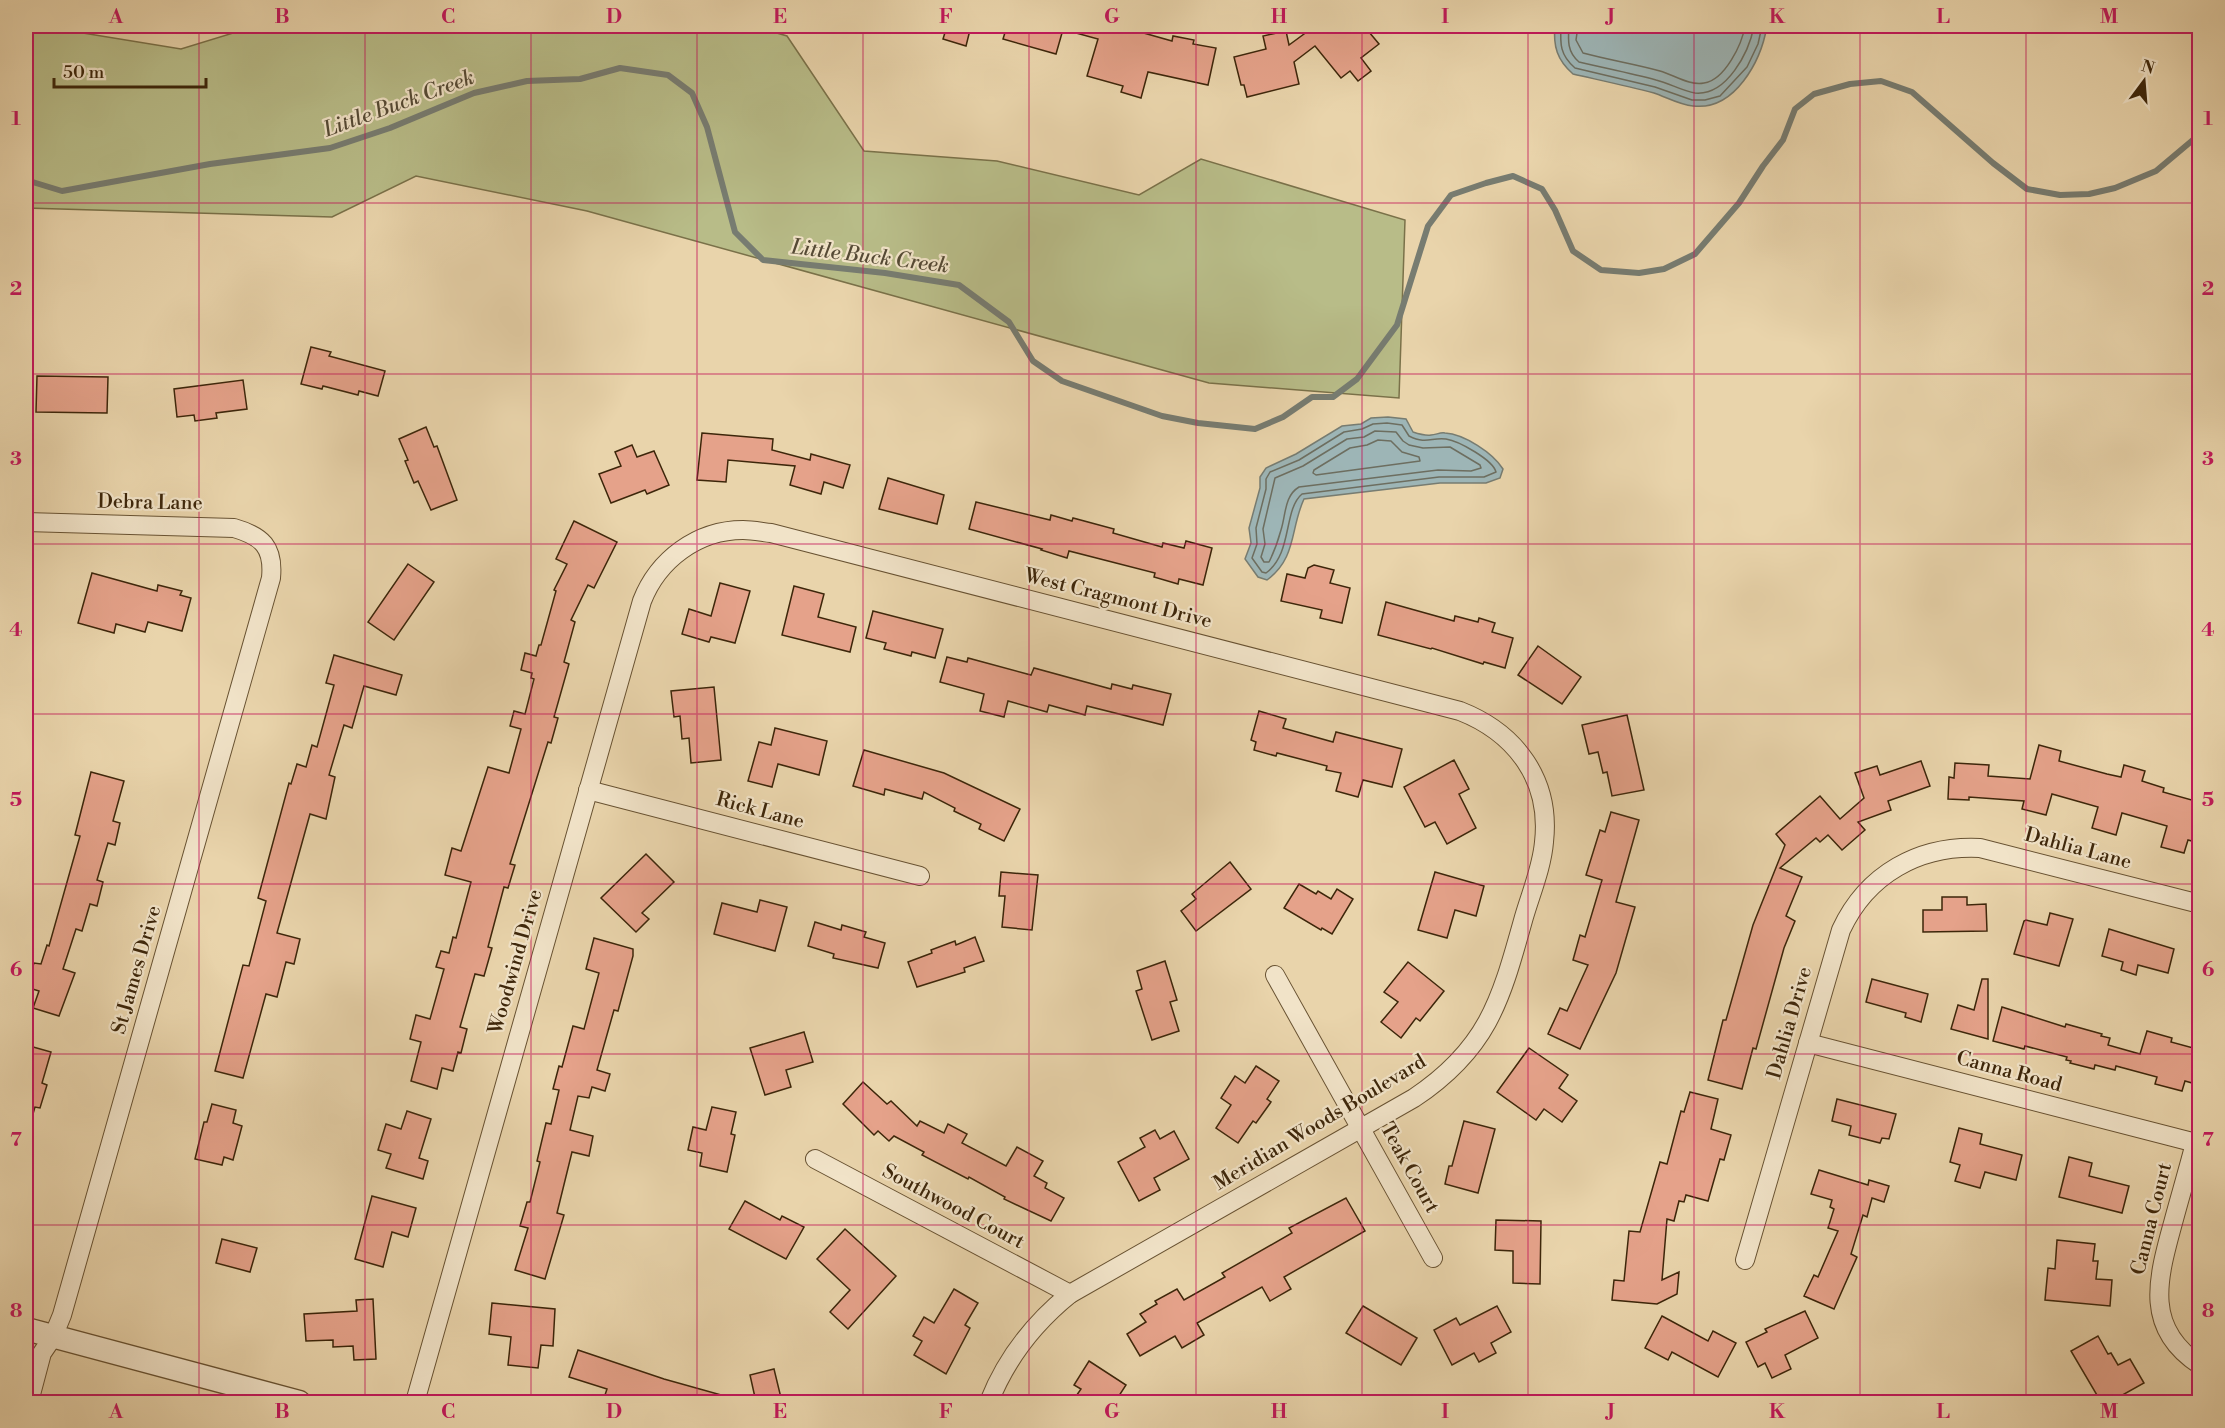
<svg xmlns="http://www.w3.org/2000/svg" width="2225" height="1428" font-family="'Libre Bodoni',serif">
<rect width="100%" height="100%" fill="#e9d4ab"/>
<filter id="stains"><feTurbulence type="fractalNoise" baseFrequency=".00333" numOctaves="4"/><feColorMatrix values="0 0 0 0 .2 0 0 0 0 .09 0 0 0 0 .02 0 0 0 .5 -.17"/></filter>
<radialGradient id="worn" r=".72"><stop offset=".6" stop-color="#630" stop-opacity="0"/><stop offset="1" stop-color="#630" stop-opacity=".3"/></radialGradient>
<polygon fill="#b8bc88" stroke="#7a7149" stroke-width="1.5" points="26,26 40,26 181,49 256,26 753,26 787,36 864,151 997,161 1139,195 1201,159 1405,220 1399,398 1209,383 587,211 416,176 332,217 26,208"/>
<g fill="#9db5b6" stroke="#777c71" stroke-width="1.5">
<path d="M1555 26H1767C1761 61 1735 111 1693 106 1680 105 1666 97 1654 93 1627 86 1599 80 1573 74 1557 60 1553 46 1555 26Z"/>
<path d="M1388 417 1406 419 1413 432C1419 434 1425 436 1431 435 1436 435 1440 432 1445 433 1464 434 1493 453 1503 469L1500 478 1486 483H1440L1304 499C1290 529 1297 558 1267 580L1258 577 1245 559 1251 543 1249 528 1260 488V477L1266 468 1296 454 1342 426 1361 424 1371 418Z"/>
</g>
<g fill="none" stroke-linecap="round" stroke-linejoin="round">
<g stroke="#6d6e60" stroke-width="1.5">
<path d="M1561 26C1560 44 1560 55 1575 68L1655 87 1692 100H1705L1720 96 1747 67 1758 44 1762 26"/>
<path d="M1569 26C1568 40 1567 52 1579 62 1604 68 1630 73 1656 80 1669 83 1682 91 1695 93 1727 96 1749 52 1754 26"/>
<path d="M1578 26 1576 40 1583 53C1609 60 1635 64 1660 71 1674 75 1690 86 1704 83 1725 80 1742 44 1745 26"/>
<path d="M1387 423 1402 425 1409 436C1427 445 1431 437 1446 439 1459 441 1493 460 1496 472L1484 477H1439L1302 494C1283 510 1293 553 1266 573L1262 572 1252 558 1257 544 1256 528 1266 489V479L1270 472 1299 460 1344 432 1362 429 1373 424Z"/>
<path d="M1375 431 1396 432 1403 441 1409 445 1423 448 1450 447 1480 465 1481 468 1471 471 1438 470 1299 487C1284 496 1286 515 1281 530 1278 541 1274 552 1269 562H1264L1261 557 1265 544 1263 529 1275 478 1303 466 1347 439 1364 437Z"/>
<polygon points="1378,440 1391,441 1402,452 1419,457 1420,461 1316,475 1313,473 1314,470 1350,448 1367,445"/>
</g>
<polyline stroke="#777c71" stroke-width="6" points="26,180 62,191 210,164 330,148 390,128 474,93 527,81 580,79 620,68 668,75 692,93 707,127 735,232 763,260 885,273 959,285 1009,322 1033,361 1062,381 1162,416 1198,423 1255,429 1283,417 1312,397 1333,397 1357,379 1397,325 1428,226 1451,195 1486,183 1513,176 1542,189 1555,210 1573,251 1601,270 1639,273 1664,269 1695,254 1739,203 1763,166 1783,140 1795,109 1814,94 1850,84 1881,81 1912,92 1993,163 2027,189 2060,195 2089,194 2115,188 2156,171 2200,134"/>
</g>
<g fill="#e5a28a" stroke="#3d260a" stroke-width="1.5">
<polygon points="947,26 971,26 966,46 943,39"/>
<polygon points="1007,26 1064,26 1056,54 1003,39"/>
<polygon points="1066,26 1127,26 1126,28 1172,41 1173,36 1194,40 1193,44 1216,48 1208,85 1148,72 1141,98 1121,92 1123,86 1087,76 1098,39 1065,30"/>
<polygon points="1315,26 1364,26 1379,44 1361,58 1371,71 1358,81 1350,71 1341,78 1315,46 1294,62 1299,84 1247,97 1244,85 1241,85 1234,57 1266,49 1263,36 1286,31 1289,45"/>
<polygon points="311,347 331,352 329,356 385,371 378,396 359,391 358,395 323,386 322,389 301,384"/>
<polygon points="37,376 108,377 107,413 36,412"/>
<polygon points="243,380 247,409 216,413 217,418 195,421 194,415 177,417 174,389"/>
<polygon points="426,427 434,447 437,446 457,500 431,510 418,481 414,483 405,461 408,460 399,439"/>
<polygon points="702,433 773,439 772,450 810,460 811,454 850,465 843,488 824,482 821,494 790,485 795,466 728,460 726,482 697,480"/>
<polygon points="632,445 637,457 654,451 669,485 647,494 645,490 611,503 599,474 621,466 615,452"/>
<polygon points="888,478 944,495 937,524 879,509"/>
<polygon points="976,502 1050,520 1051,515 1072,521 1073,518 1114,529 1113,533 1162,547 1163,543 1184,548 1186,541 1212,548 1203,585 1179,579 1178,584 1154,577 1155,573 1069,551 1067,558 1041,550 1042,549 969,529"/>
<polygon points="574,521 617,542 594,588 588,585 571,620 575,622 564,662 569,664 554,717 558,718 551,743 548,742 510,864 515,865 508,888 504,887 488,947 492,948 484,976 475,974 460,1027 467,1029 461,1053 458,1052 453,1071 442,1068 437,1089 411,1081 421,1042 410,1039 416,1015 430,1019 444,969 436,967 441,951 449,953 453,937 456,938 471,882 445,875 452,848 461,851 488,767 509,773 521,729 510,726 514,711 525,714 534,679 531,678 532,673 521,670 525,653 536,656 539,645 541,645 556,591 554,590 567,564 556,559"/>
<polygon points="408,564 434,582 394,640 368,622"/>
<polygon points="1314,565 1334,570 1330,583 1350,588 1342,623 1320,618 1322,610 1281,601 1287,574 1305,578 1308,568"/>
<polygon points="92,573 157,591 158,585 182,591 180,595 191,598 182,631 148,622 145,632 116,624 114,633 78,623"/>
<polygon points="720,583 750,591 735,643 711,637 709,642 682,634 689,609 711,616"/>
<polygon points="794,586 824,594 818,617 856,627 850,652 782,635"/>
<polygon points="1386,602 1454,621 1455,616 1478,622 1479,618 1495,623 1492,632 1513,638 1505,668 1484,662 1483,664 1432,648 1431,649 1378,635"/>
<polygon points="873,611 943,629 935,658 912,652 911,656 884,649 886,643 866,638"/>
<polygon points="1538,646 1581,677 1562,704 1518,675"/>
<polygon points="334,655 402,675 396,695 364,686 352,728 344,725 329,775 335,777 326,819 310,814 277,933 300,939 294,964 286,962 277,997 266,994 243,1078 215,1071 243,965 249,966 266,901 258,898 289,783 291,784 297,764 306,767 312,745 317,747 334,685 326,683"/>
<polygon points="947,657 967,662 968,658 1031,675 1034,668 1111,689 1112,684 1132,689 1133,685 1171,694 1163,725 1087,706 1085,715 1049,705 1047,712 1008,701 1004,717 980,711 984,694 940,682"/>
<polygon points="714,687 721,760 691,763 689,738 682,739 680,716 674,717 671,691"/>
<polygon points="1259,711 1286,719 1283,728 1333,742 1336,732 1402,749 1392,787 1363,780 1358,797 1336,791 1341,773 1326,770 1327,766 1277,753 1276,756 1254,750 1256,742 1251,740"/>
<polygon points="1627,715 1644,790 1612,796 1607,772 1603,773 1598,752 1589,754 1582,725"/>
<polygon points="775,728 827,741 819,775 778,764 772,787 748,781 759,742 771,745"/>
<polygon points="2039,745 2061,751 2059,761 2107,774 2121,777 2124,765 2145,771 2142,781 2164,788 2163,792 2199,802 2199,843 2188,840 2184,853 2161,847 2167,826 2122,813 2116,835 2092,828 2098,807 2052,794 2046,815 2022,809 2024,801 1969,797 1969,800 1948,799 1949,777 1954,778 1955,763 1989,765 1988,776 2030,779"/>
<polygon points="864,750 944,773 1020,809 1004,841 979,829 981,824 954,811 955,808 924,792 922,799 885,789 884,795 853,786"/>
<polygon points="1454,760 1469,789 1459,794 1476,828 1447,844 1435,822 1425,827 1404,787"/>
<polygon points="1921,761 1930,786 1888,801 1891,810 1858,822 1865,830 1842,850 1828,835 1820,842 1816,838 1780,868 1802,877 1786,916 1795,921 1784,948 1756,1049 1753,1048 1742,1089 1708,1080 1723,1020 1726,1020 1753,925 1785,845 1776,834 1820,796 1840,819 1864,798 1855,773 1877,766 1880,775"/>
<polygon points="91,772 124,781 113,821 120,823 115,845 108,843 97,880 103,882 97,906 90,904 82,931 76,929 63,969 75,973 59,1016 33,1008 39,991 26,987 34,963 41,964 47,945 49,946 80,836 75,835"/>
<polygon points="1611,812 1639,820 1616,902 1635,907 1616,973 1580,1049 1548,1034 1560,1008 1567,1011 1588,965 1573,960 1580,935 1585,937 1602,880 1586,875 1600,830 1605,832"/>
<polygon points="646,854 674,882 642,913 649,919 636,932 601,898"/>
<polygon points="1230,862 1251,889 1196,931 1181,911 1196,899 1192,894"/>
<polygon points="1001,872 1038,875 1032,930 1002,927 1005,896 999,896"/>
<polygon points="1435,872 1484,886 1476,916 1455,910 1447,938 1418,930"/>
<polygon points="1299,884 1316,894 1318,891 1331,899 1337,889 1353,899 1332,934 1322,928 1321,930 1284,908"/>
<polygon points="1942,897 1967,897 1967,905 1986,904 1987,931 1923,932 1923,910 1942,910"/>
<polygon points="760,900 787,907 775,951 714,934 722,903 757,912"/>
<polygon points="2050,913 2073,919 2059,966 2014,954 2024,921 2026,920 2047,925"/>
<polygon points="815,922 841,930 842,925 866,932 864,937 885,943 878,968 833,958 834,954 808,946"/>
<polygon points="2109,929 2174,949 2168,973 2138,965 2136,975 2121,970 2123,962 2102,956"/>
<polygon points="975,937 984,961 964,968 965,972 917,987 908,962 932,953 931,950 955,941 956,945"/>
<polygon points="594,938 633,949 633,956 618,1011 614,1010 597,1070 610,1074 605,1091 592,1087 589,1098 578,1096 570,1130 593,1136 589,1156 572,1152 557,1213 564,1215 545,1279 515,1270 528,1228 520,1226 527,1202 530,1202 540,1162 537,1161 546,1123 551,1124 559,1090 553,1089 559,1066 562,1067 573,1026 584,1029 599,973 586,969"/>
<polygon points="1165,961 1177,1000 1170,1002 1179,1031 1152,1040 1136,991 1142,989 1137,971"/>
<polygon points="1408,962 1444,991 1420,1021 1416,1018 1401,1038 1381,1022 1398,1002 1384,992"/>
<polygon points="1872,979 1928,994 1921,1022 1905,1017 1906,1013 1866,1002"/>
<polygon points="1982,979 1988,979 1988,1039 1951,1029 1958,1005 1974,1010"/>
<polygon points="2002,1007 2065,1027 2066,1024 2102,1034 2101,1036 2110,1038 2108,1045 2140,1054 2147,1031 2172,1038 2171,1042 2197,1049 2195,1057 2199,1058 2199,1085 2185,1081 2182,1091 2155,1084 2157,1077 2116,1066 2115,1070 2095,1065 2094,1069 2070,1063 2071,1061 2066,1060 2067,1057 2025,1046 2024,1049 1993,1041"/>
<polygon points="804,1032 813,1062 786,1070 791,1087 765,1095 750,1048"/>
<polygon points="26,1045 51,1052 42,1083 47,1085 40,1108 35,1107 30,1124 26,1123"/>
<polygon points="1529,1048 1568,1075 1559,1088 1577,1101 1562,1122 1544,1109 1536,1120 1497,1092"/>
<polygon points="1256,1066 1279,1081 1267,1099 1271,1102 1256,1123 1253,1121 1238,1143 1216,1128 1231,1105 1221,1098 1235,1076 1245,1083"/>
<polygon points="863,1082 887,1104 891,1101 917,1126 920,1121 944,1133 948,1124 967,1134 962,1143 1006,1166 1017,1147 1043,1161 1034,1176 1047,1183 1045,1188 1064,1198 1051,1221 1004,1199 1005,1197 969,1177 968,1179 922,1155 924,1152 894,1136 889,1141 878,1131 874,1135 843,1104"/>
<polygon points="1690,1092 1718,1099 1711,1129 1731,1135 1724,1160 1720,1159 1708,1201 1686,1195 1684,1202 1679,1201 1674,1221 1667,1219 1662,1280 1679,1272 1677,1294 1657,1304 1612,1300 1614,1280 1624,1281 1629,1231 1640,1232 1660,1162 1667,1164 1681,1111 1684,1112"/>
<polygon points="1837,1099 1896,1114 1889,1139 1882,1138 1880,1143 1849,1135 1851,1126 1832,1121"/>
<polygon points="212,1104 236,1110 233,1123 242,1126 233,1160 224,1157 222,1165 195,1159 204,1122 207,1122"/>
<polygon points="712,1107 736,1112 731,1134 735,1135 727,1172 700,1166 702,1153 688,1150 693,1127 706,1130"/>
<polygon points="407,1111 431,1119 419,1158 428,1161 423,1179 386,1168 391,1154 378,1150 386,1124 401,1129"/>
<polygon points="1464,1121 1495,1129 1478,1193 1445,1184 1449,1166 1452,1166"/>
<polygon points="1959,1128 1982,1134 1980,1144 2022,1155 2016,1180 1985,1172 1980,1188 1955,1181 1960,1165 1950,1162"/>
<polygon points="1155,1130 1160,1139 1174,1131 1189,1159 1154,1178 1160,1190 1139,1201 1118,1162 1145,1147 1140,1138"/>
<polygon points="2069,1157 2092,1163 2089,1176 2129,1186 2122,1213 2059,1197"/>
<polygon points="1819,1170 1868,1185 1869,1180 1889,1186 1884,1202 1872,1198 1867,1217 1863,1215 1851,1254 1857,1257 1834,1309 1804,1296 1814,1275 1818,1277 1838,1231 1828,1228 1834,1209 1830,1207 1832,1200 1811,1194"/>
<polygon points="372,1196 416,1208 408,1237 392,1232 383,1267 355,1259"/>
<polygon points="1346,1198 1365,1231 1284,1277 1291,1289 1270,1301 1262,1287 1197,1323 1204,1335 1182,1348 1175,1336 1140,1356 1127,1334 1146,1322 1140,1314 1157,1304 1155,1301 1177,1289 1184,1300 1225,1277 1222,1273 1292,1233 1289,1228"/>
<polygon points="745,1201 780,1220 782,1216 804,1227 786,1259 729,1229"/>
<polygon points="1496,1220 1541,1221 1540,1284 1513,1283 1513,1251 1495,1250"/>
<polygon points="845,1229 896,1276 848,1329 830,1312 850,1290 817,1259"/>
<polygon points="222,1239 257,1248 250,1272 216,1263"/>
<polygon points="2057,1240 2095,1244 2093,1261 2098,1261 2096,1279 2112,1280 2110,1306 2045,1300 2048,1268 2055,1269"/>
<polygon points="954,1289 978,1303 965,1325 970,1328 946,1374 914,1355 922,1341 913,1336 924,1317 934,1323"/>
<polygon points="373,1299 376,1359 354,1360 353,1346 333,1347 333,1340 306,1341 304,1314 357,1311 356,1300"/>
<polygon points="492,1303 555,1309 553,1346 541,1345 538,1368 508,1365 511,1337 489,1334"/>
<polygon points="1363,1306 1417,1338 1401,1365 1346,1333"/>
<polygon points="1497,1306 1511,1332 1491,1343 1496,1353 1479,1362 1474,1353 1452,1365 1434,1330 1456,1318 1460,1325"/>
<polygon points="1805,1311 1818,1338 1785,1355 1791,1369 1772,1378 1765,1363 1758,1367 1746,1342 1767,1332 1765,1329"/>
<polygon points="1662,1316 1708,1341 1713,1331 1736,1343 1718,1377 1672,1352 1668,1360 1645,1348"/>
<polygon points="2098,1336 2108,1354 2111,1353 2118,1365 2130,1359 2144,1383 2110,1402 2101,1402 2071,1351"/>
<polygon points="578,1350 664,1379 732,1398 731,1402 626,1402 605,1395 607,1389 569,1377"/>
<polygon points="1089,1361 1126,1385 1115,1402 1072,1402 1081,1389 1074,1385"/>
<polygon points="774,1369 782,1402 756,1402 750,1375"/>
</g>
<g fill="none" stroke-linecap="round" stroke-linejoin="round">
<defs>
<g id="minor">
<path d="M26 522 234 528C262 536 274 547 271 578L62 1315 53 1337 42 1353 29 1402"/>
<polyline points="588,790 920,876"/>
<polyline points="1275,975 1433,1258"/>
<polyline points="1808,1043 2200,1144"/>
<path d="M2195 1143C2188 1170 2180 1197 2173 1223 2158 1278 2143 1328 2200 1365"/>
<polyline points="815,1159 1070,1294"/>
<path d="M1745 1260 1841 930C1867 874 1919 845 1980 848L2200 904"/>
<path d="M415 1402 642 601C658 560 697 530 743 530 752 530 762 532 771 533L1460 711C1516 733 1551 780 1544 842 1542 867 1531 893 1524 917 1501 999 1489 1048 1414 1098L1070 1294C1034 1323 1006 1359 989 1402"/>
</g>
<polyline id="tertiary" points="26,1329 299,1402"/>
</defs>
<use href="#minor" stroke="#685232" stroke-width="20"/>
<use href="#tertiary" stroke="#685232" stroke-width="25"/>
<use href="#minor" stroke="#f1e3c8" stroke-width="18"/>
<use href="#tertiary" stroke="#f1e3c8" stroke-width="22"/>
</g>
<path fill="none" stroke="#c2185b" stroke-width="1.5" stroke-opacity="0.55" d="M199 26V1402M365 26V1402M531 26V1402M697 26V1402M863 26V1402M1029 26V1402M1196 26V1402M1362 26V1402M1528 26V1402M1694 26V1402M1860 26V1402M2026 26V1402M26 203H2200M26 374H2200M26 544H2200M26 714H2200M26 884H2200M26 1054H2200M26 1225H2200"/>
<g text-anchor="middle" dominant-baseline="central" stroke-width="4.5" stroke-linejoin="round" paint-order="stroke">
<g font-size="20" fill="#3d260a" stroke="#f1e3c8">
<text transform="translate(150 503) rotate(1)">Debra Lane</text>
<text transform="translate(1118 599) rotate(14)">West Cragmont Drive</text>
<text transform="translate(760 811) rotate(15)">Rick Lane</text>
<text transform="translate(2078 849) rotate(15)">Dahlia Lane</text>
<text transform="translate(516 962) rotate(-74)">Woodwind Drive</text>
<text transform="translate(137 970) rotate(-74)">St James Drive</text>
<text transform="translate(1790 1023) rotate(-74)">Dahlia Drive</text>
<text transform="translate(2009 1072) rotate(15)">Canna Road</text>
<text transform="translate(1320 1123) rotate(-31)">Meridian Woods Boulevard</text>
<text transform="translate(1409 1168) rotate(61)">Teak Court</text>
<text transform="translate(953 1207) rotate(28)">Southwood Court</text>
<text transform="translate(2152 1219) rotate(-76)">Canna Court</text>
</g>
<g font-size="21" font-style="italic" fill="#554a35" stroke="#f1e3c8">
<text transform="translate(399 104) rotate(-20)">Little Buck Creek</text>
<text transform="translate(870 257) rotate(7)">Little Buck Creek</text>
</g>
</g>
<rect width="2225" height="1428" fill="none" stroke="#e9d4ab" stroke-width="66"/>
<g transform="translate(2144 81) rotate(16)" stroke="#f1e3c8" stroke-width="4.5" paint-order="stroke">
<path d="M0-4.5L10 22L0 15L-10 22Z" fill="#3d260a"/>
<text y="-9" font-size="16" font-weight="bold" text-anchor="middle" fill="#3d260a">N</text>
</g>
<path d="M54 78v9h152v-9" fill="none" stroke="#3d260a" stroke-width="3"/>
<text x="63" y="78" font-size="18" fill="#3d260a" stroke="#f1e3c8" stroke-width="4.5" paint-order="stroke">50 m</text>
<rect x="33" y="33" width="2159" height="1362" fill="none" stroke="#c2185b" stroke-width="2"/>
<g font-size="20" text-anchor="middle" font-weight="bold" fill="#c2185b">
<text x="116" y="23">A</text>
<text x="282" y="23">B</text>
<text x="448" y="23">C</text>
<text x="614" y="23">D</text>
<text x="780" y="23">E</text>
<text x="946" y="23">F</text>
<text x="1112" y="23">G</text>
<text x="1279" y="23">H</text>
<text x="1445" y="23">I</text>
<text x="1611" y="23">J</text>
<text x="1777" y="23">K</text>
<text x="1943" y="23">L</text>
<text x="2109" y="23">M</text>
<text x="16" y="125">1</text>
<text x="2208" y="125">1</text>
<text x="16" y="295">2</text>
<text x="2208" y="295">2</text>
<text x="16" y="465">3</text>
<text x="2208" y="465">3</text>
<text x="16" y="636">4</text>
<text x="2208" y="636">4</text>
<text x="16" y="806">5</text>
<text x="2208" y="806">5</text>
<text x="16" y="976">6</text>
<text x="2208" y="976">6</text>
<text x="16" y="1146">7</text>
<text x="2208" y="1146">7</text>
<text x="16" y="1317">8</text>
<text x="2208" y="1317">8</text>
<text x="116" y="1418">A</text>
<text x="282" y="1418">B</text>
<text x="448" y="1418">C</text>
<text x="614" y="1418">D</text>
<text x="780" y="1418">E</text>
<text x="946" y="1418">F</text>
<text x="1112" y="1418">G</text>
<text x="1279" y="1418">H</text>
<text x="1445" y="1418">I</text>
<text x="1611" y="1418">J</text>
<text x="1777" y="1418">K</text>
<text x="1943" y="1418">L</text>
<text x="2109" y="1418">M</text>
</g>
<rect width="100%" height="100%" filter="url(#stains)"/>
<rect width="100%" height="100%" fill="url(#worn)"/>
</svg>
